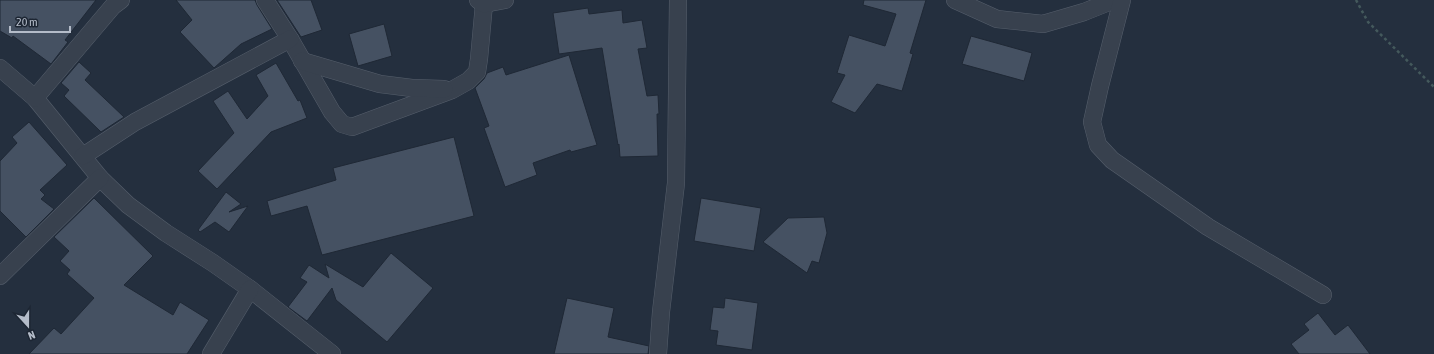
<svg xmlns="http://www.w3.org/2000/svg" width="1434" height="354" font-family="'Asap Condensed',sans-serif">
<rect width="100%" height="100%" fill="#242f3e"/>
<g fill="#455162" stroke="#1f2835">
<polygon points="0,0 96,0 65,40 68,42 51,64 13,36 12,38 0,31"/>
<polygon points="176,0 255,0 257,5 272,29 241,44 214,68 180,32 192,20"/>
<polygon points="277,0 311,0 322,30 301,37"/>
<polygon points="864,0 926,0 910,53 913,54 902,91 877,84 855,113 831,102 845,75 837,73 849,35 885,46 896,14 863,5"/>
<polygon points="588,8 589,14 622,10 623,23 642,20 647,48 638,49 647,96 658,95 659,114 657,114 658,156 620,157 619,144 618,145 602,48 559,54 553,13"/>
<polygon points="384,24 392,56 358,66 349,34"/>
<polygon points="971,36 1032,53 1024,81 962,64"/>
<polygon points="569,55 597,145 571,152 570,150 533,163 537,175 505,187 484,128 489,126 475,88 484,79 487,73 503,67 506,75"/>
<polygon points="79,62 91,73 85,80 124,117 101,132 64,96 69,90 61,83"/>
<polygon points="276,63 298,101 300,100 307,118 271,132 217,189 198,171 234,133 213,101 228,91 247,119 268,96 256,75"/>
<polygon points="29,122 67,165 40,190 45,195 41,199 54,209 26,237 0,211 0,161 17,143 12,137"/>
<polygon points="454,137 474,216 322,255 307,206 271,216 267,201 336,180 333,168"/>
<polygon points="226,192 241,204 229,212 248,206 229,232 215,222 200,232 198,230"/>
<polygon points="94,198 153,256 124,285 173,315 180,302 209,320 187,354 29,354 54,328 61,334 94,298 67,274 70,270 60,261 69,251 54,237"/>
<polygon points="701,198 761,208 754,251 694,241"/>
<polygon points="824,217 827,233 819,263 812,261 807,273 763,242 788,218"/>
<polygon points="391,253 433,288 387,342 336,300 332,288 307,321 288,307 307,282 300,278 309,265 329,278 325,264 363,287"/>
<polygon points="567,298 614,308 608,337 649,346 648,354 554,354"/>
<polygon points="725,298 758,303 752,350 716,345 718,331 710,330 713,307 724,308"/>
<polygon points="1318,313 1335,335 1348,325 1370,354 1299,354 1291,344 1309,330 1304,324"/>
</g>
<g fill="none" stroke-linecap="round" stroke-linejoin="round">
<defs>
<g id="street">
<polyline points="265,0 290,39 332,112 342,124 352,127 452,90 468,81 477,72 479,59 484,4"/>
<polyline points="478,0 484,4 505,0"/>
<polyline points="955,0 997,19 1043,24 1084,12 1114,0"/>
<polyline points="1122,0 1100,86 1092,122 1098,145 1112,160 1208,227 1323,295"/>
<polyline points="302,61 380,84 412,88 444,89"/>
<polyline points="0,68 35,98 100,178 128,205 166,233 213,263 250,289 332,354"/>
<polyline points="35,98 113,6 121,0"/>
<polyline points="83,156 135,122 290,39"/>
<polyline points="0,276 100,178"/>
<polyline points="211,354 250,289"/>
<polyline points="658,354 661,312 676,183 678,0"/>
</g>
</defs>
<use href="#street" stroke="#565f6c" stroke-width="18"/>
<polyline stroke="#44595c" stroke-width="2.5" stroke-dasharray="3 3" stroke-linecap="butt" points="1356,0 1368,22 1434,87"/>
<use href="#street" stroke="#38414e" stroke-width="17"/>
</g>
<g transform="translate(28 326) rotate(159)" stroke="#1d2633" stroke-width="3" paint-order="stroke">
<path d="M0-3L7 15L0 10L-7 15Z" fill="#b4bcc9"/>
<text y="-6" font-size="11" font-weight="bold" text-anchor="middle" fill="#b4bcc9">N</text>
</g>
<path d="M10 26v6h60v-6" fill="none" stroke="#b4bcc9" stroke-width="2"/>
<text x="16" y="26" font-size="12" fill="#b4bcc9" stroke="#1d2633" stroke-width="3" paint-order="stroke">20 m</text>
</svg>
